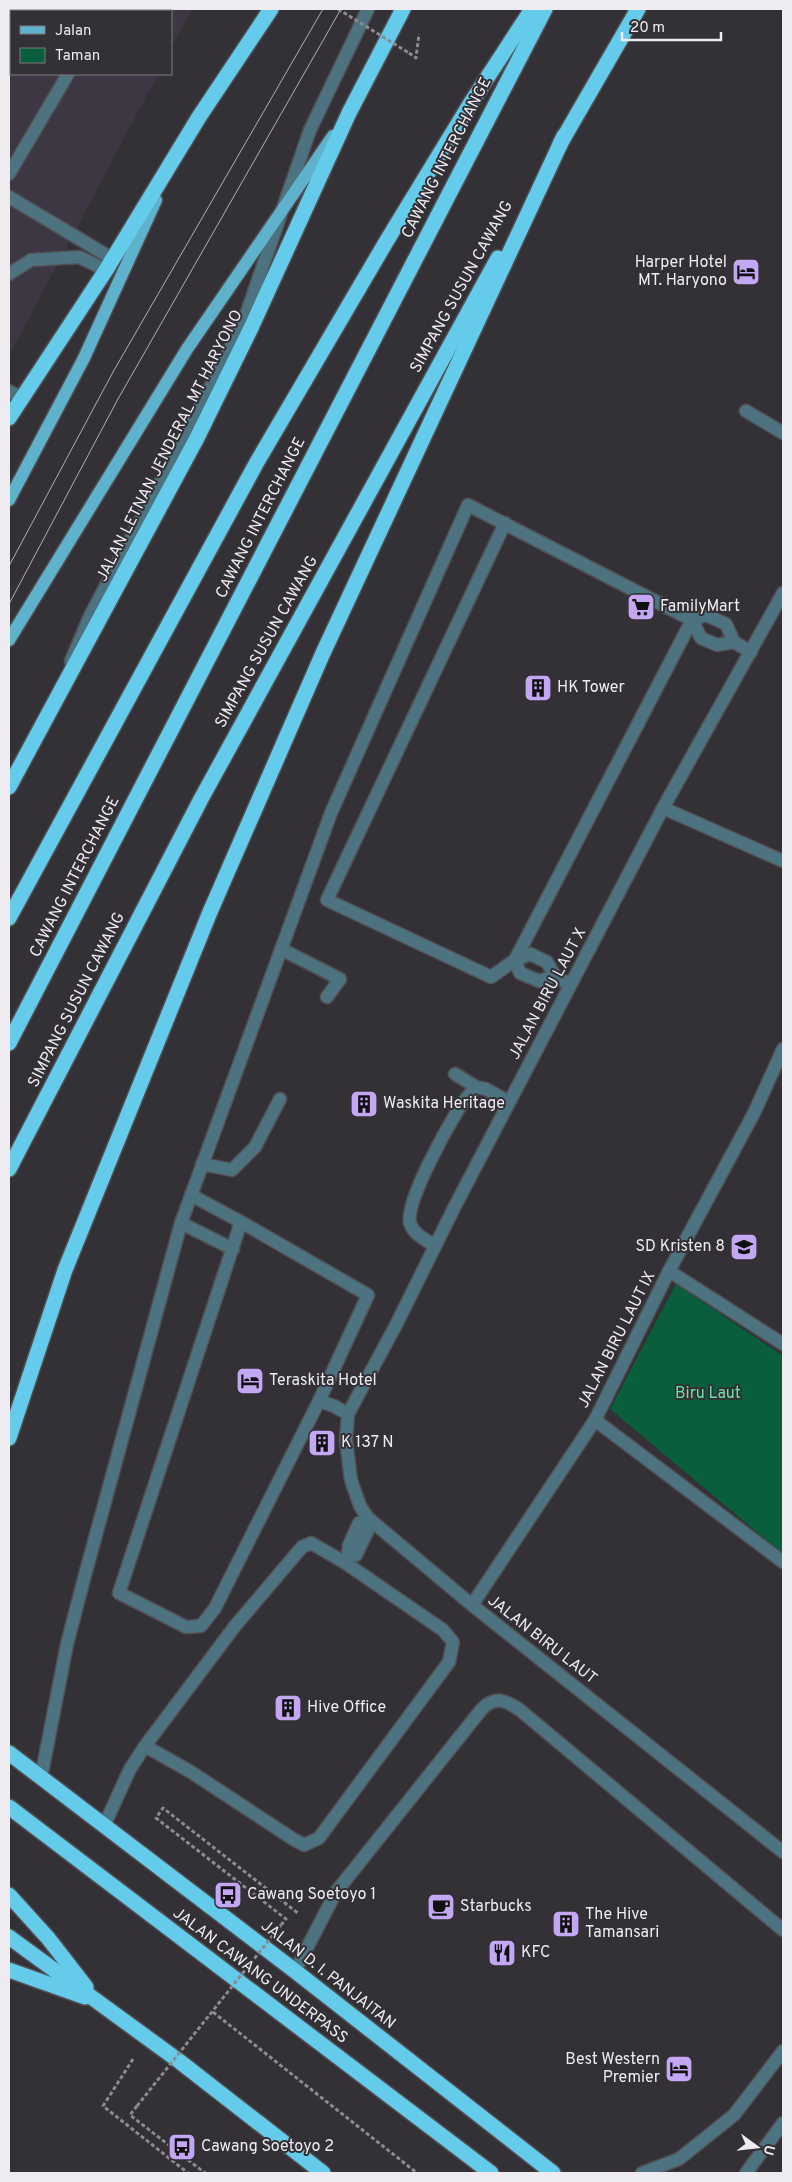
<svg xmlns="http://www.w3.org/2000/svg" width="792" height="2182" font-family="Overpass,sans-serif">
<rect width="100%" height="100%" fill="#333036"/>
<polygon fill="#3d3743" points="9,9 192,9 171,48 171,11 11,11 11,74 158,74 9,356"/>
<polygon fill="#095e3d" points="676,1284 783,1356 783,1554 610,1409"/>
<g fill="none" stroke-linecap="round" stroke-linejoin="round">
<defs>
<g id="lane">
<polyline points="104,11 106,9"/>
<polyline points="9,174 68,74"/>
<polyline points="9,197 113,259"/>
<polyline points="9,274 31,260 79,257 106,270"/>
<polyline points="9,391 22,398"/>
<polyline points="746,411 783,433"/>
<polyline points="505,523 327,900 491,977 515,960 530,954 547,962 555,976"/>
<polyline points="71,661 90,616 227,355 247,312 310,130 368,9"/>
<polyline points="663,808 783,861"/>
<polyline points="281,949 340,979 327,997"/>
<polyline points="570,985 555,976 539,981 520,973 515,960 692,620 706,615 726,624 734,642"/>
<polyline points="455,1074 476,1087"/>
<polyline points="202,1164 232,1170 255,1147 280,1099"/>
<polyline points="191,1195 241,1222 368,1295 319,1401 215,1608 201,1626 186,1627 119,1593 241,1222"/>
<polyline points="181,1223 233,1249"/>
<path d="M435 1246C426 1240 413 1234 410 1223 405 1202 447 1128 459 1108 464 1101 470 1094 476 1087L486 1089 509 1102"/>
<polyline points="319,1401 334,1406 348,1414"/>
<polyline points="348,1557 356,1555 368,1530 365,1521"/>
<polyline points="344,1562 348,1557 349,1545 359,1523 365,1521 368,1518"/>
<polyline points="41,1778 67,1644 85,1575 181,1223 331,813 468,505 692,620 701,638 717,645 734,642 751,652"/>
<polyline points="104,1826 130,1769 145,1746 191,1772 293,1839 304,1845 319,1838 449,1662 453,1642 443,1630 344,1562 311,1543 302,1547 235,1626 145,1746"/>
<path d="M295 1971 336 1892 481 1710C495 1695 505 1700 520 1710L783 1930"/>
<polyline points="642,2173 679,2159 734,2115 783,2051"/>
<polyline points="746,2173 783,2123"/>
</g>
<g id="street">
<polyline points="783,593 663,808 455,1206 396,1325 348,1414 346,1440 351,1480 360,1506 368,1518 472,1605 783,1852"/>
<polyline points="669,1271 783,1344"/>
<polyline points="595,1420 783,1562"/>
<polyline points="472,1605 595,1420 669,1271 754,1113 783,1049"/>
</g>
<g id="primary">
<polyline points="9,500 84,358 156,200"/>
<polyline points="9,640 187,349 333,136"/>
</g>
<g id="highway">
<polyline points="560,144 638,9"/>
<polyline points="9,418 106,270 199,117 271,9"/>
<polyline points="9,787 197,438 251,328 349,113 403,9"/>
<polyline points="9,918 257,462 386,242 472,101 532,9"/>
<polyline points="9,1043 545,9"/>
<polyline points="9,1169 201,799 498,258"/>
<polyline points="9,1438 65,1270 210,912 323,653 564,136"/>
<polyline points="9,1753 295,1971 553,2173"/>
<polyline points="9,1807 491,2173"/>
<polyline points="9,1895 48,1938 86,1987"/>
<polyline points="9,1937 179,2061 323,2173"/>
<polyline points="9,1970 85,1997"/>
</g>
</defs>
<use href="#lane" stroke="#514e54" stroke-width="15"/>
<use href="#street" stroke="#514e54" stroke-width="15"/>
<use href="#primary" stroke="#514e54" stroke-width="15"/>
<use href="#highway" stroke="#514e54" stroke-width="18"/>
<g stroke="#8d8a90" stroke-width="3" stroke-dasharray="4 2.5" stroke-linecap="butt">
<polyline points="409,53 416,58 419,34"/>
<polyline points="281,1925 286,1919 156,1818 163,1808 299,1914"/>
<polyline points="213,2012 417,2173"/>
<polyline points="133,2059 103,2106 188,2173"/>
<polyline points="137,2106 130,2115 205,2173"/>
</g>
<use href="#lane" stroke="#4c737f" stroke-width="12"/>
<use href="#street" stroke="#4c737f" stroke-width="12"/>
<use href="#primary" stroke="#5eb2cb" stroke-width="12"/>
<use href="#highway" stroke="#64cbea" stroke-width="15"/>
<g stroke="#b1afb3" stroke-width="1">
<polyline points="9,566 113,372 323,9"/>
<polyline points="9,604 118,399 341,9"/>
</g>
<g stroke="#8d8a90" stroke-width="3" stroke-dasharray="4 2.5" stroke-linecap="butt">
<polyline points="338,9 409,53"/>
<polyline points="137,2106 281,1925"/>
</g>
</g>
<defs>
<symbol id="hotel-square" viewBox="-11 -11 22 22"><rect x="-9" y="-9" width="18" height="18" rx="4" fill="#c3a7f2" stroke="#333036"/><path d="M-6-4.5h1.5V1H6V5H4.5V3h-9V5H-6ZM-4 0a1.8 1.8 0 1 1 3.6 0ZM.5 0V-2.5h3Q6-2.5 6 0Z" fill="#111"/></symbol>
<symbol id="supermarket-square" viewBox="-11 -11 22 22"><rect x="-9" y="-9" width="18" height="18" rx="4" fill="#c3a7f2" stroke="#333036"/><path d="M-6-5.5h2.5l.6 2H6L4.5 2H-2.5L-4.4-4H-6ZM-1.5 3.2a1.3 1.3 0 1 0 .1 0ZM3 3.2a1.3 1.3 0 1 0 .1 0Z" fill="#111"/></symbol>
<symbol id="building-square" viewBox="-11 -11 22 22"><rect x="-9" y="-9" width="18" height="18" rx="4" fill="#c3a7f2" stroke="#333036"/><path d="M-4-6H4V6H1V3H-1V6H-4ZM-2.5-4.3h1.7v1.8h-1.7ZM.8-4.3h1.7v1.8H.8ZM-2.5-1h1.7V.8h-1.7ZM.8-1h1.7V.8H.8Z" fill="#111"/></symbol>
<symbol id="school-square" viewBox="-11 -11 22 22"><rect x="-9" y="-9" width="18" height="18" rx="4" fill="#c3a7f2" stroke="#333036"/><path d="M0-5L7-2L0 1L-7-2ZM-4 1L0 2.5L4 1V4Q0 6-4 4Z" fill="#111"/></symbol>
<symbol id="bus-square" viewBox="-11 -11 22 22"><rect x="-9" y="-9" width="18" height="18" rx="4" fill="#c3a7f2" stroke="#333036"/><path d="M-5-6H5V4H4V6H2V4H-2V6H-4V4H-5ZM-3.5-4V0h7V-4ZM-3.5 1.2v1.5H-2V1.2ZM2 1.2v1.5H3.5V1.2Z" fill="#111"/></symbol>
<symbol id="cafe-square" viewBox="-11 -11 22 22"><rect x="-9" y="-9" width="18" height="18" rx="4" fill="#c3a7f2" stroke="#333036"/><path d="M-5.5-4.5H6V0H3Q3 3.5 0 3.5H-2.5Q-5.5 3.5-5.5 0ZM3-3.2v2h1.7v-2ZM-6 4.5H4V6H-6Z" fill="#111"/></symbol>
<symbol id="restaurant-square" viewBox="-11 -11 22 22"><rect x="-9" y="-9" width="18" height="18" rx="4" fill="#c3a7f2" stroke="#333036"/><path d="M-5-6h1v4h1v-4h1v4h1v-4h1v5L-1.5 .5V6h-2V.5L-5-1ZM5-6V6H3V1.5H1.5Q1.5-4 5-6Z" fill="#111"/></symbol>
</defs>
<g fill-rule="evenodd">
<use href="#hotel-square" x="730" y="256" width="32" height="32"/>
<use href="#supermarket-square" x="625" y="591" width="32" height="32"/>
<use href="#building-square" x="522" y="672" width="32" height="32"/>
<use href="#building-square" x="348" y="1088" width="32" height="32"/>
<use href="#school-square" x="728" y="1231" width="32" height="32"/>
<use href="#hotel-square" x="234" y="1365" width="32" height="32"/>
<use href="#building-square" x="306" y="1427" width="32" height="32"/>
<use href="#building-square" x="272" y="1692" width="32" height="32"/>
<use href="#bus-square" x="212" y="1879" width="32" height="32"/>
<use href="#cafe-square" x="425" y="1891" width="32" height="32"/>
<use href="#building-square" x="550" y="1908" width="32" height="32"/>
<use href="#restaurant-square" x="486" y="1937" width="32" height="32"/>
<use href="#hotel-square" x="663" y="2053" width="32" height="32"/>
<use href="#bus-square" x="166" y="2131" width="32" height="32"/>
</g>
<g text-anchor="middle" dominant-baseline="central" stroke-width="4" stroke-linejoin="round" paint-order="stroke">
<g font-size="16" fill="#eeecf0" stroke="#333036">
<text transform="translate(447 158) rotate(-63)">CAWANG INTERCHANGE</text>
<text transform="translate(462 287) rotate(-61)">SIMPANG SUSUN CAWANG</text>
<text transform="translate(170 446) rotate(-63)">JALAN LETNAN JENDERAL MT HARYONO</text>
<text transform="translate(261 518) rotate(-63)">CAWANG INTERCHANGE</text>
<text transform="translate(267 642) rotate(-61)">SIMPANG SUSUN CAWANG</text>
<text transform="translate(75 877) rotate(-63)">CAWANG INTERCHANGE</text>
<text transform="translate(548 994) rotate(-62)">JALAN BIRU LAUT X</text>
<text transform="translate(77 1000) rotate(-63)">SIMPANG SUSUN CAWANG</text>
<text transform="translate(617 1340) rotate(-63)">JALAN BIRU LAUT IX</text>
<text transform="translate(542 1640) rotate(38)">JALAN BIRU LAUT</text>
<text transform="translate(328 1975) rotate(38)">JALAN D. I. PANJAITAN</text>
<text transform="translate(260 1976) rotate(37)">JALAN CAWANG UNDERPASS</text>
</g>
<g font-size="16" fill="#eeecf0" stroke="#333036" text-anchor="start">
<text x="727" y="263" text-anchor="end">Harper Hotel<tspan x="727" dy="18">MT. Haryono</tspan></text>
<text x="660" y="607">FamilyMart</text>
<text x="557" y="688">HK Tower</text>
<text x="383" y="1104">Waskita Heritage</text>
<text x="725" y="1247" text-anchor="end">SD Kristen 8</text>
<text x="269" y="1381">Teraskita Hotel</text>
<text x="341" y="1443">K 137 N</text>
<text x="307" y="1708">Hive Office</text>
<text x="247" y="1895">Cawang Soetoyo 1</text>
<text x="460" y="1907">Starbucks</text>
<text x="585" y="1915">The Hive<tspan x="585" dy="18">Tamansari</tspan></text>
<text x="521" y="1953">KFC</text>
<text x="660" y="2060" text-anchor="end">Best Western<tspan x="660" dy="18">Premier</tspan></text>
<text x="201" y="2147">Cawang Soetoyo 2</text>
</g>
<g font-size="16" fill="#6de2a8" stroke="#333036">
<text x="708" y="1394">Biru Laut</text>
</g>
</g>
<rect width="792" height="2182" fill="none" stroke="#eeecf0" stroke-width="20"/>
<rect x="10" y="10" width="162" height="65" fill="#333036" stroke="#7e7b80"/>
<rect x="20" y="26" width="25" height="8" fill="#5eb2cb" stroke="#7e7b80"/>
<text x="55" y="35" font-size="15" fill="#eeecf0">Jalan</text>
<rect x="20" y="48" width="25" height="15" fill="#095e3d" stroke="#7e7b80"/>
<text x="55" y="60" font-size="15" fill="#eeecf0">Taman</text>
<g transform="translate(757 2147) rotate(105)" stroke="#333036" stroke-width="4" paint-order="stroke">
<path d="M0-4L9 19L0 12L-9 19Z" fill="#eeecf0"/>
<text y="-8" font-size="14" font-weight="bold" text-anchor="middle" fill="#eeecf0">U</text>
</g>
<path d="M622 32v8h99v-8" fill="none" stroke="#eeecf0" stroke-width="2.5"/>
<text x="630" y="32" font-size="15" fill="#eeecf0" stroke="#333036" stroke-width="4" paint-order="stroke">20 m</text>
</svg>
